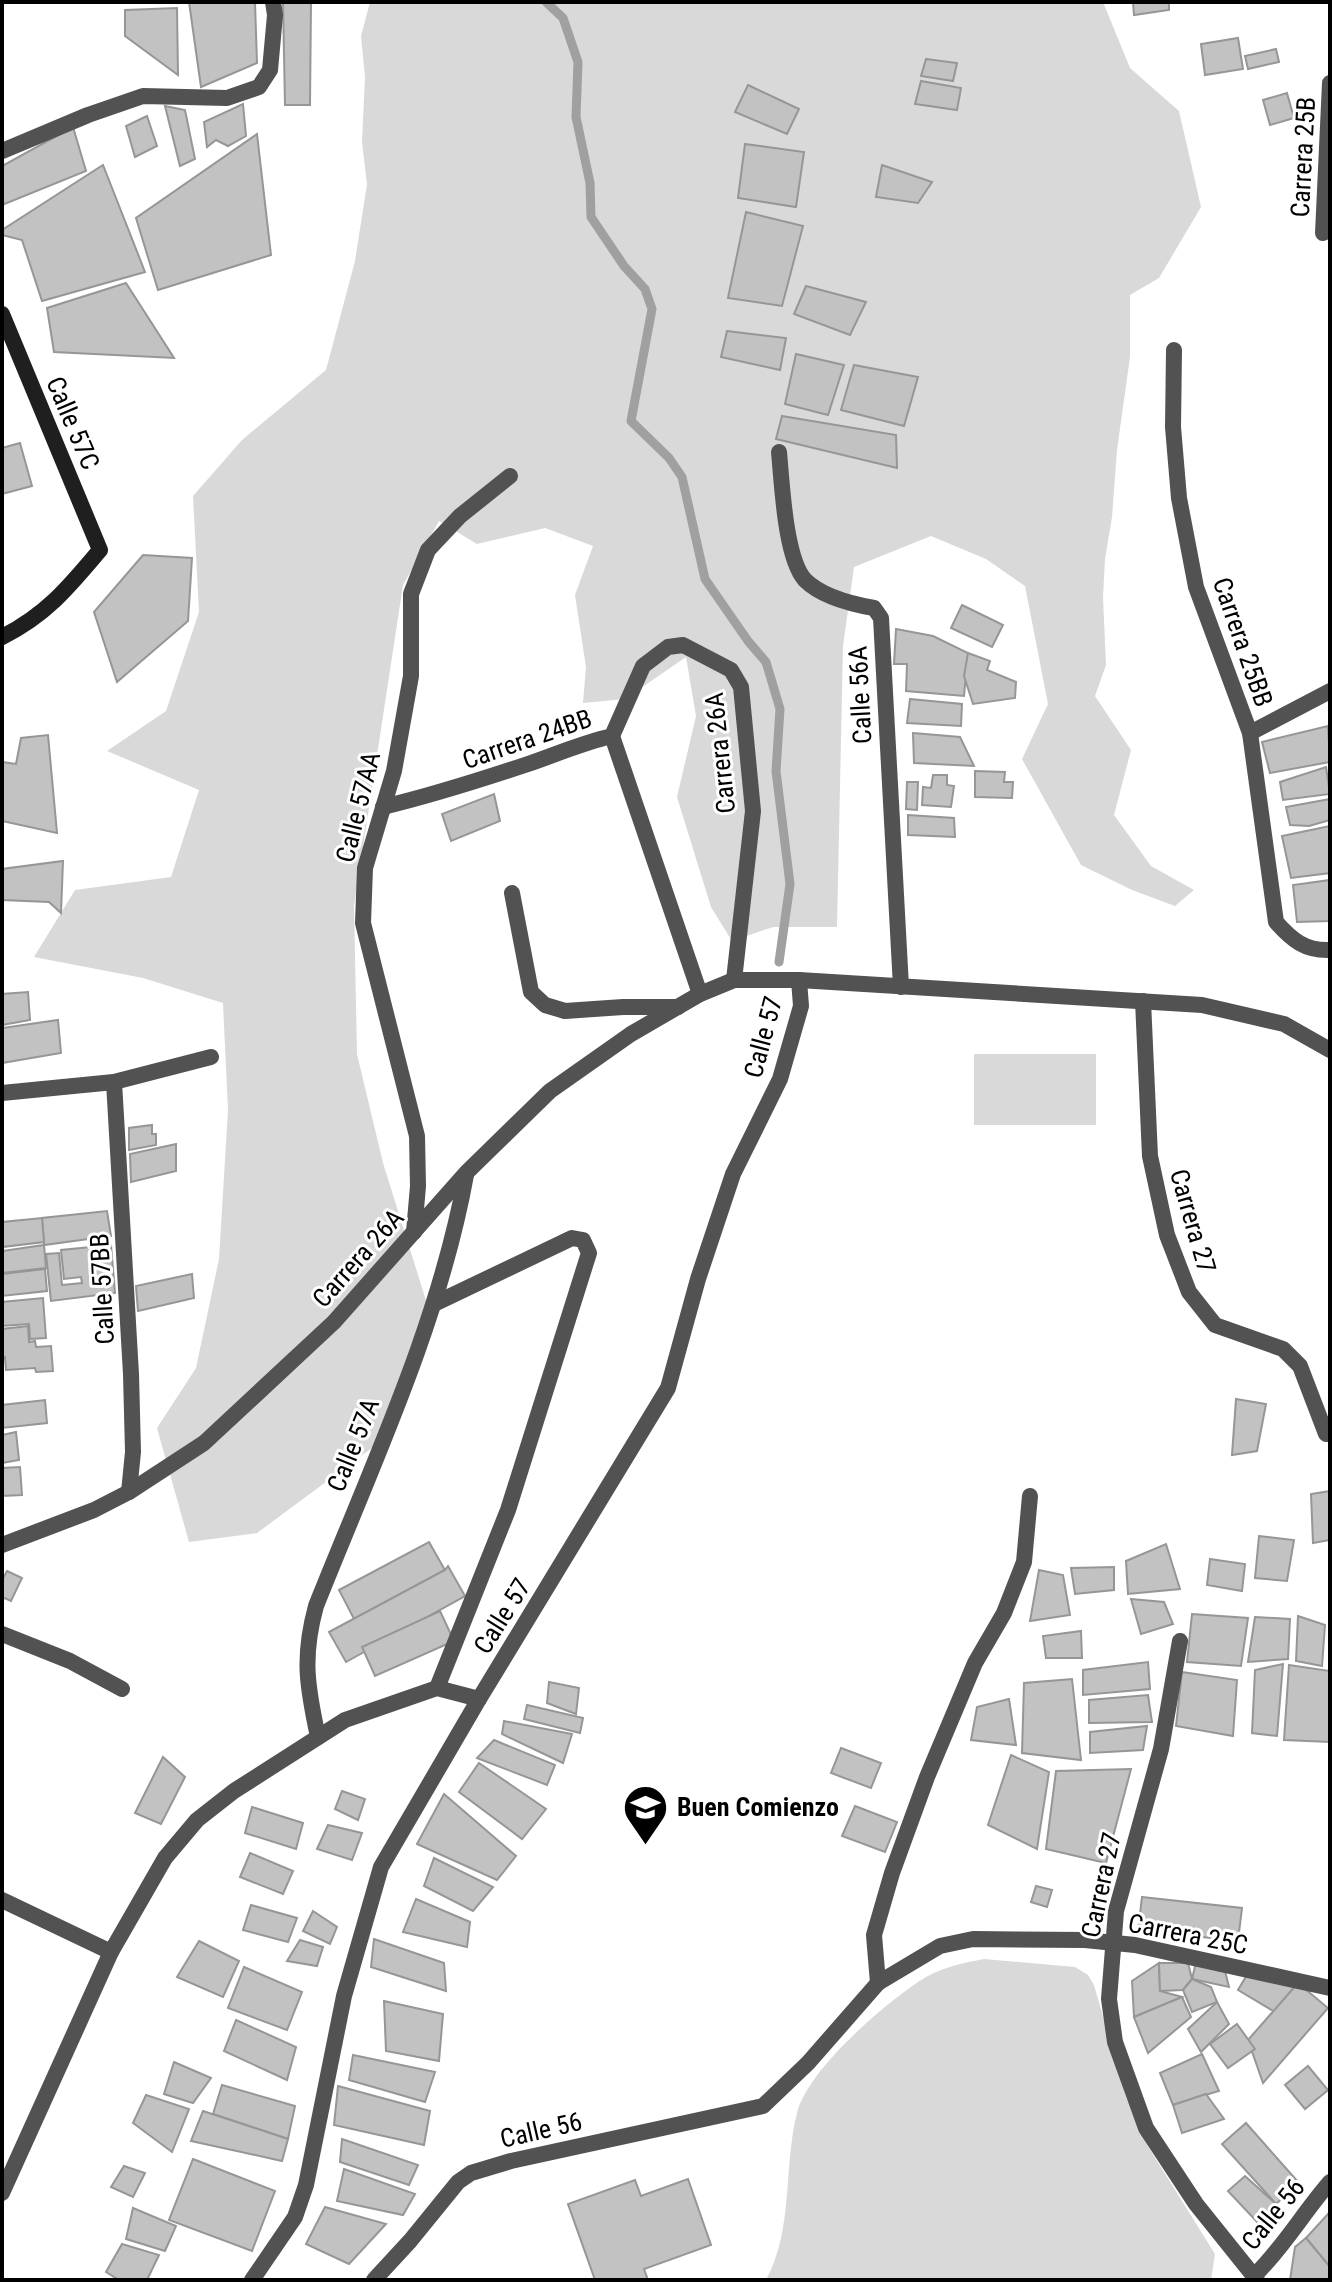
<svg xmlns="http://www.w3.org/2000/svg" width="1332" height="2282" font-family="'Roboto Condensed',sans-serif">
<rect width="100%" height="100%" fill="#fff"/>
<g fill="#d9d9d9">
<polygon points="370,2 1103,2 1130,68 1179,111 1201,207 1159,278 1130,295 1130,357 1117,450 1112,517 1105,559 1103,597 1106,665 1095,696 1131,750 1114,815 1151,866 1194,890 1175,906 1132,890 1081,865 1022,759 1048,704 1025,586 986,559 931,536 854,567 843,646 837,927 773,927 732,941 711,907 677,797 696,716 686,657 625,699 583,703 586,667 575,595 593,546 545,528 477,544 439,521 403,585 354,906 357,1054 383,1163 433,1323 376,1445 257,1533 189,1542 157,1428 196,1368 219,1259 228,1110 223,1003 143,978 34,957 75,890 171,877 199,790 107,751 166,711 199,612 193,496 242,440 326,370 355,261 367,184 362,142 365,77 361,36"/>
<rect x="974" y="1054" width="122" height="71"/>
<path d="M984 1959 1075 1967 1088 1975 1094 1985 1126 2097 1149 2148 1215 2254 1211 2280H766C794 2228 783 2168 797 2113 807 2070 888 2000 926 1977 944 1967 963 1963 984 1959Z"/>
</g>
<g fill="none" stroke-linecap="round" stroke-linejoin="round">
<polyline stroke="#a0a0a0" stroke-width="9" points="546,2 563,18 578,62 576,117 590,183 591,217 624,266 645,289 652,309 631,421 669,458 682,477 705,579 748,641 766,662 780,709 776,771 790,884 779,962"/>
</g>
<g fill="#c2c2c2" stroke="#969696" stroke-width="2">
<polygon points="189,2 255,2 257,63 201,87"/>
<polygon points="283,2 311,2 310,105 285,105"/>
<polygon points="1133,2 1169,2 1169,10 1134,15"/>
<polygon points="177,8 178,75 125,36 125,10"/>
<polygon points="1238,38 1243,69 1205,75 1201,44"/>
<polygon points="1276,49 1279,62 1248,69 1245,56"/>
<polygon points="926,59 957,63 953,81 921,76"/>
<polygon points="921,81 961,88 957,110 915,104"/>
<polygon points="748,85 799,109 787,134 735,112"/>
<polygon points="1287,93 1294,118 1270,125 1263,100"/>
<polygon points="243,104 246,136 228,146 216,140 207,147 204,122"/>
<polygon points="165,106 185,110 195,159 180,166"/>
<polygon points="147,116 157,146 135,157 126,126"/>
<polygon points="73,127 86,171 2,205 2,166"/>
<polygon points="257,134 271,255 158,290 136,218"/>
<polygon points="745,144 804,152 796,207 738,198"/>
<polygon points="103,165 145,272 42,301 22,240 2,235 2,230"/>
<polygon points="882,165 932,182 918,203 876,197"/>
<polygon points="746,212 803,226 782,306 728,298"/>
<polygon points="126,283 174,358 54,352 47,308"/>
<polygon points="806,286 866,302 850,335 794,314"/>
<polygon points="727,331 786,338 780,370 721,357"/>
<polygon points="796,354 844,365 828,415 785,404"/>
<polygon points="854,365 918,377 904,426 841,410"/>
<polygon points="782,416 896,435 897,468 776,439"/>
<polygon points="20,443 32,486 2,494 2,448"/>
<polygon points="143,555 192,558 188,621 117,682 94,612"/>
<polygon points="962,605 1003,625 992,647 951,628"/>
<polygon points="896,629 933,636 968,653 964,696 906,691 907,664 894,664"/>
<polygon points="968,653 990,661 987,670 1016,682 1015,698 973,704 964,676"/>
<polygon points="910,699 962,704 961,726 907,723"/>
<polygon points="1328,726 1330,762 1270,773 1262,742"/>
<polygon points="913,733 960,737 974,766 914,763"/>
<polygon points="48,735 57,833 2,821 2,762 16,764 21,738"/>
<polygon points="1326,767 1330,794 1283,800 1280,782"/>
<polygon points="975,771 1005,772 1004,782 1013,782 1012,798 975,797"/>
<polygon points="933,775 947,775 947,785 954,786 951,807 922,805 923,787 931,788"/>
<polygon points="907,782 918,782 917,810 906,809"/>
<polygon points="494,794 500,821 451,841 442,814"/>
<polygon points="1330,799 1330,820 1309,826 1290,825 1286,807"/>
<polygon points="908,815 954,818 955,837 908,835"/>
<polygon points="1330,826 1330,873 1291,878 1282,836"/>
<polygon points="63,861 61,913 49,902 2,900 2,869"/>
<polygon points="1330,880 1330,921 1297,922 1293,885"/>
<polygon points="28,992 30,1020 2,1025 2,994"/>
<polygon points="58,1020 61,1053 2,1063 2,1028"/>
<polygon points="152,1125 152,1134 156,1134 156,1145 129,1150 129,1128"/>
<polygon points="176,1144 176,1171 131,1182 130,1154"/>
<polygon points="107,1211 111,1236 44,1245 42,1218"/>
<polygon points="42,1218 44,1242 2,1247 2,1222"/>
<polygon points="44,1245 46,1268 2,1273 2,1251"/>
<polygon points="111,1245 115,1293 51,1301 46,1254 59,1253 62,1285 82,1283 81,1277 64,1279 61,1250"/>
<polygon points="45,1269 47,1291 2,1296 2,1274"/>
<polygon points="192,1274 194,1298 138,1311 136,1286"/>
<polygon points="43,1298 46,1338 30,1339 29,1324 2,1326 2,1302"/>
<polygon points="28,1326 29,1342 35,1341 36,1347 51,1346 53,1371 36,1372 35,1368 6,1370 5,1357 2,1358 2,1329"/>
<polygon points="1236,1399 1266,1404 1257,1451 1232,1455"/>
<polygon points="45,1400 47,1423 2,1428 2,1405"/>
<polygon points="16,1432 19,1460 2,1463 2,1435"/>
<polygon points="20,1467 22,1495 2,1496 2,1468"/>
<polygon points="1330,1491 1330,1540 1313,1543 1311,1494"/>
<polygon points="1259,1536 1294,1540 1287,1581 1255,1578"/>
<polygon points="429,1542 445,1570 354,1619 339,1590"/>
<polygon points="1166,1544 1180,1589 1128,1594 1126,1561"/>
<polygon points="1210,1559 1245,1564 1242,1591 1207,1585"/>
<polygon points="448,1566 465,1596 346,1662 329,1632 445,1570"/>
<polygon points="1114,1567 1114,1590 1075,1594 1071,1568"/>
<polygon points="1039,1570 1063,1575 1070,1615 1030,1621"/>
<polygon points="7,1571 22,1578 11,1601 2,1597 2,1580"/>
<polygon points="1131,1599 1164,1602 1173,1624 1141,1634"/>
<polygon points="440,1611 454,1641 375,1676 362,1647"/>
<polygon points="1192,1614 1248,1618 1241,1666 1187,1662"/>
<polygon points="1298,1616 1325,1625 1322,1666 1296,1661"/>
<polygon points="1255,1617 1290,1619 1288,1659 1248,1662"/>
<polygon points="1081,1631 1082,1658 1046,1658 1043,1636"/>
<polygon points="1148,1662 1150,1689 1083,1695 1083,1670"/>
<polygon points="1283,1664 1277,1736 1252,1733 1255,1670"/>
<polygon points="1289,1665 1330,1671 1330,1742 1284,1740"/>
<polygon points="1182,1672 1237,1680 1233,1736 1176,1726"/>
<polygon points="1072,1679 1081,1760 1022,1753 1024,1683"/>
<polygon points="549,1682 579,1688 576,1714 547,1703"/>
<polygon points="1148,1695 1152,1722 1089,1723 1089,1700"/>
<polygon points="1009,1699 1016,1745 971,1740 977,1707"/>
<polygon points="527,1705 583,1718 580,1733 524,1719"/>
<polygon points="504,1721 572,1734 563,1763 502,1734"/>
<polygon points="1147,1726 1143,1750 1090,1753 1090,1732"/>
<polygon points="494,1740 555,1765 547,1785 477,1758"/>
<polygon points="841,1748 881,1763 871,1788 831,1773"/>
<polygon points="1011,1755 1049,1772 1037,1849 988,1825"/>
<polygon points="163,1757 185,1777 161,1824 135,1813"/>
<polygon points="479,1763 546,1809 522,1839 459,1792"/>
<polygon points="1131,1769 1106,1863 1046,1849 1056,1771"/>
<polygon points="342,1791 365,1799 358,1820 335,1809"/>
<polygon points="444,1794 516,1856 497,1880 417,1844"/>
<polygon points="855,1806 897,1822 885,1852 842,1836"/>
<polygon points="252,1807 303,1823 296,1849 245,1833"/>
<polygon points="328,1825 362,1833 352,1860 317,1849"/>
<polygon points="250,1853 293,1871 283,1894 240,1877"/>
<polygon points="434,1858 493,1887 473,1911 424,1886"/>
<polygon points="1036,1886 1052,1890 1047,1907 1031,1902"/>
<polygon points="1142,1897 1242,1908 1238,1941 1138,1930"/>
<polygon points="416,1899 470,1922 467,1947 403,1932"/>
<polygon points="251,1905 297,1918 288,1942 243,1930"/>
<polygon points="313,1911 337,1927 330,1944 303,1931"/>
<polygon points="374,1939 444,1963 446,1991 371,1967"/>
<polygon points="300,1940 323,1947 317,1966 287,1961"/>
<polygon points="199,1941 239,1961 223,1997 177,1977"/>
<polygon points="1198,1954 1222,1959 1229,1987 1192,1979"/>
<polygon points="1159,1963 1160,1991 1182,1997 1134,2017 1132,1981"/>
<polygon points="1159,1963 1188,1963 1192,1979 1183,1990 1160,1991"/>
<polygon points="244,1967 302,1992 287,2030 228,2008"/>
<polygon points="1247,1975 1294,1985 1285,2018 1238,1990"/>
<polygon points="1192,1979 1211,1987 1217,2002 1192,2012 1183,1990"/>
<polygon points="1298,1983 1328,2008 1263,2083 1248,2040"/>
<polygon points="1182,1997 1191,2017 1148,2053 1134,2017"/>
<polygon points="384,2001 443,2014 439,2061 386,2051"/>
<polygon points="1217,2002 1229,2024 1201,2052 1188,2029"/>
<polygon points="236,2020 296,2047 287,2080 224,2051"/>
<polygon points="1237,2024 1255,2049 1228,2068 1210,2044"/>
<polygon points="1202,2054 1219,2091 1173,2105 1160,2073"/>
<polygon points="353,2055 435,2072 425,2102 349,2080"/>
<polygon points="174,2062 211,2078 193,2103 164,2094"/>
<polygon points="1308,2066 1328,2090 1305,2109 1285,2085"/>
<polygon points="222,2085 295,2106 288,2139 213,2114"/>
<polygon points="338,2086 430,2111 424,2145 334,2125"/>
<polygon points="1206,2094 1224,2119 1182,2133 1173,2105"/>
<polygon points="146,2095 189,2109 172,2152 133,2123"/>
<polygon points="203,2111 288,2139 282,2161 191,2141"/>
<polygon points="1246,2123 1299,2183 1276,2204 1222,2144"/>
<polygon points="342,2139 418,2165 409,2185 340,2162"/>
<polygon points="193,2159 275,2191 252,2251 169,2220"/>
<polygon points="124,2166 145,2173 133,2197 111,2187"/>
<polygon points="344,2169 415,2194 403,2215 337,2201"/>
<polygon points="1245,2176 1276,2204 1259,2224 1228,2191"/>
<polygon points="688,2179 711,2245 644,2269 648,2280 595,2280 568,2204 635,2180 641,2196"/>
<polygon points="325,2207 386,2224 349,2264 306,2244"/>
<polygon points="133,2208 176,2226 165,2251 126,2239"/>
<polygon points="1328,2214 1330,2216 1330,2267 1306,2238"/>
<polygon points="1306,2238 1330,2267 1330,2280 1290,2280 1295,2247"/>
<polygon points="122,2244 159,2255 147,2280 119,2280 106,2272"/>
</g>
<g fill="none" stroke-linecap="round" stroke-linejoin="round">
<g stroke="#525252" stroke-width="16">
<polyline points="1330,83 1323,233 1330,230"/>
<polyline points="2,151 88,115 143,96 227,98 259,87 270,70 275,15 273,2"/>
<path d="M1174 350 1173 427 1179 498 1196 587 1250 733 1276 922C1292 940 1305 951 1330 950"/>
<path d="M779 452C782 483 785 558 805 580 822 597 851 604 874 608L881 618 901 987"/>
<polyline points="1250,733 1330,691"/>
<polyline points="612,736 700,994"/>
<path d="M383 807C433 795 480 780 528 764 557 754 582 743 612 736L643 666 668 647 683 645 731 670 741 687 753 811 734 980"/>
<polyline points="512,893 531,992 545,1005 565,1011 623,1007 678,1007"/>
<polyline points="1143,1001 1150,1156 1167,1235 1189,1292 1215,1325 1283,1349 1300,1366 1326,1434"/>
<polyline points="114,1082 131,1374 133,1452 129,1492"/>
<polyline points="2,1093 114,1082 211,1057"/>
<polyline points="414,1232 418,1186 417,1136 363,923 365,868 394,771 411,676 411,594 428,550 460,516 510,476"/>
<polyline points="436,1303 572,1238 583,1240 589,1253 508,1510 437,1688"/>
<polyline points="2,1545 94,1510 129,1492 204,1443 334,1322 466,1173 550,1091 631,1034 700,994 734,980 799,980 1202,1005 1284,1024 1330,1050"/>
<polyline points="2,1634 70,1661 122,1689"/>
<polyline points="1180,1641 1161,1749 1116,1911 1109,1999 1115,2042 1146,2128 1196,2204 1257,2280"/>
<path d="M318 1737C307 1686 302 1657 316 1606 372 1465 439 1324 466 1175"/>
<polyline points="2,1900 111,1952"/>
<polyline points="878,1983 874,1935 892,1873 927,1777 975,1663 1004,1613 1024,1562 1030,1496"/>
<polyline points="2,2193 111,1952 165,1858 197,1820 234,1791 345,1720 437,1688 479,1699"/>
<path d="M1254 2276C1283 2248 1303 2213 1330 2182"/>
<polyline points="252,2280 295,2217 306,2185 344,1996 381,1867 479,1699 668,1388 698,1279 733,1174 780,1079 801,1006 799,980"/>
<polyline points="374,2280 410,2241 458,2182 471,2173 511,2161 763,2106 808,2063 878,1983 940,1946 973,1939 1085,1940 1135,1945 1330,1988"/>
</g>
<path stroke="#1f1f1f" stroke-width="16" d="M2 314 100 550C69 587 46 615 2 637"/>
</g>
<defs>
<symbol id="school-pin" viewBox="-11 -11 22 30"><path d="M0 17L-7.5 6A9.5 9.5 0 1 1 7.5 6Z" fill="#000" stroke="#fff"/><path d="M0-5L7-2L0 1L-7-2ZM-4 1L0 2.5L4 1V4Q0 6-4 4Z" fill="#fff"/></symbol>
</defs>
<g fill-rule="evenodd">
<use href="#school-pin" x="620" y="1782" width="51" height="69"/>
</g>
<g text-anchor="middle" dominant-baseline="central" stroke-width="6" stroke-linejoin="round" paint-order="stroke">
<g font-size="26" fill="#000" stroke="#fff">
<text transform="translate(1303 157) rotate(-87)">Carrera 25B</text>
<text transform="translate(73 423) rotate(67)">Calle 57C</text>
<text transform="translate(1243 642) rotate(71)">Carrera 25BB</text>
<text transform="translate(860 695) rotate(-93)">Calle 56A</text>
<text transform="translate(527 739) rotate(-19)">Carrera 24BB</text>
<text transform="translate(720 753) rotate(-96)">Carrera 26A</text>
<text transform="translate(358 807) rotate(-76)">Calle 57AA</text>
<text transform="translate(763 1037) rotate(-75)">Calle 57</text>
<text transform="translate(1193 1221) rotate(74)">Carrera 27</text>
<text transform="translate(358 1258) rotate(-48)">Carrera 26A</text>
<text transform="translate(102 1289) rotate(-93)">Calle 57BB</text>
<text transform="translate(353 1445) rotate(-68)">Calle 57A</text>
<text transform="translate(502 1616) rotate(-58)">Calle 57</text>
<text transform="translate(1101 1885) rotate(-78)">Carrera 27</text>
<text transform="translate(1188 1934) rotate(11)">Carrera 25C</text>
<text transform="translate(541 2130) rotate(-13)">Calle 56</text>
<text transform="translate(1273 2214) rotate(-51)">Calle 56</text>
</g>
<g font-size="26" font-weight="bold" fill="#000" stroke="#fff" text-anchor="start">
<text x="677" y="1807">Buen Comienzo</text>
</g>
</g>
<rect width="1332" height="2282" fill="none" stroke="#000000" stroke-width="8"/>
</svg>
